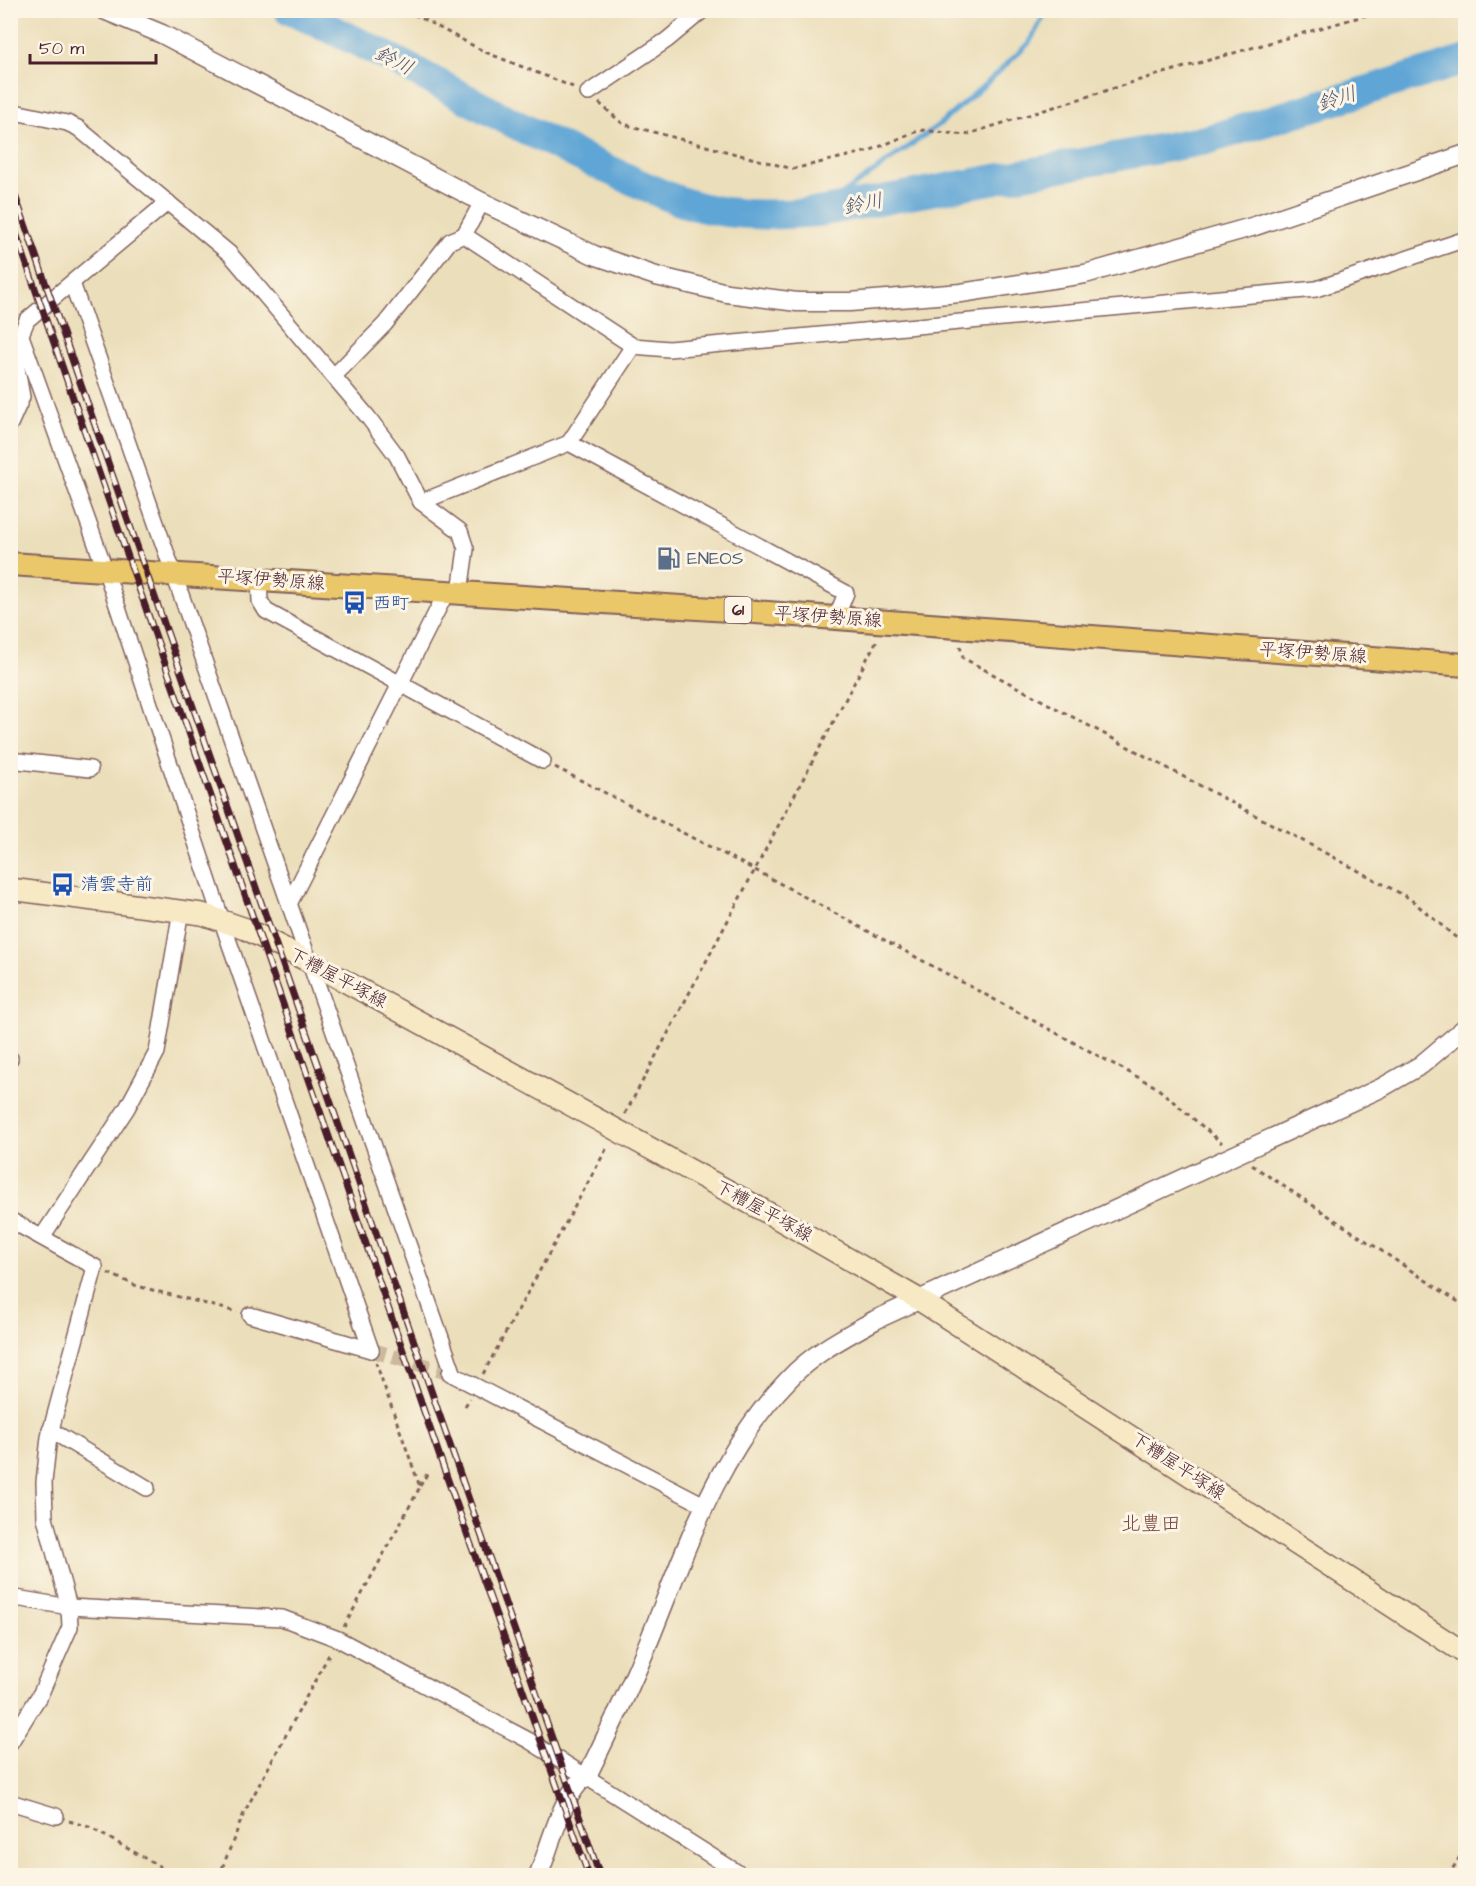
<svg xmlns="http://www.w3.org/2000/svg" width="1476" height="1886" font-family="'Architects Daughter','Klee One',sans-serif">
<rect width="100%" height="100%" fill="#fcf5e5"/>
<filter id="ink" filterUnits="userSpaceOnUse"><feTurbulence type="fractalNoise" baseFrequency=".0167" numOctaves="2"/><feDisplacementMap in="SourceGraphic" scale="12" xChannelSelector="R" yChannelSelector="G"/><feConvolveMatrix kernelMatrix="1 2 1 2 8 2 1 2 1" color-interpolation-filters="sRGB"/></filter>
<filter id="wash" filterUnits="userSpaceOnUse"><feTurbulence type="fractalNoise" baseFrequency=".008" numOctaves="4" result="noise"/><feDisplacementMap in="SourceGraphic" scale="24" xChannelSelector="R" yChannelSelector="G"/><feGaussianBlur stdDeviation="1.35" result="paint"/><feColorMatrix in="noise" values="0 0 0 0 0 0 0 0 0 0 0 0 0 0 0 0 0 1.4 0 .05"/><feComposite in="paint" operator="in"/></filter>
<g filter="url(#wash)">
<rect width="100%" height="100%" fill="#ebdeba"/>
<g fill="none" stroke-linecap="round" stroke-linejoin="round">
<polyline stroke="#5fa5d5" stroke-width="5" points="818,212 940,124 989,81 1029,43 1047,10"/>
<path stroke="#5fa5d5" stroke-width="30" d="M289 10C399 57 499 121 607 169 637 182 668 199 700 207 738 217 780 215 818 212L1206 140 1466 60"/>
</g>
</g>
<g filter="url(#ink)">
<g fill="none" stroke-linecap="round" stroke-linejoin="round">
<polyline stroke="#cbb89d" stroke-width="15" stroke-dasharray="15 8" stroke-linecap="butt" points="371,1350 450,1373"/>
<defs>
<g id="minor">
<polyline points="588,93 667,40 703,10"/>
<polyline points="10,111 67,123 78,128 230,254 368,417 397,456 421,502 460,531 466,549 460,592"/>
<polyline points="482,202 464,235 633,346 669,349 1316,289 1466,239"/>
<polyline points="72,283 454,1375"/>
<polyline points="20,333 105,569 228,939 371,1350"/>
<polyline points="334,376 385,324 450,241 464,235"/>
<polyline points="10,424 22,397 14,351 27,320 168,202"/>
<polyline points="569,443 846,593 836,618"/>
<polyline points="421,502 569,443 633,346"/>
<polyline points="259,578 260,601 266,611 543,761"/>
<polyline points="10,760 90,769"/>
<polyline points="290,902 446,593"/>
<polyline points="10,1058 10,1059"/>
<polyline points="10,1220 95,1267 49,1437 44,1482 45,1518 69,1607 70,1627 41,1693 10,1743"/>
<polyline points="42,1237 127,1108 157,1052 181,910"/>
<polyline points="250,1315 371,1350"/>
<polyline points="450,1373 704,1505"/>
<polyline points="50,1430 147,1488"/>
<polyline points="10,1597 69,1607 282,1618 338,1639 528,1740 743,1876"/>
<polyline points="10,1802 56,1816"/>
</g>
<g id="tertiary">
<polyline points="104,10 162,34 482,202 594,255 656,276 727,293 797,302 850,302 961,293 1085,274 1255,226 1466,154"/>
<path d="M538 1876C550 1848 562 1792 587 1776 604 1741 621 1707 636 1672 680 1571 709 1461 789 1379 813 1353 845 1337 875 1320L1381 1088 1421 1065 1466 1027"/>
</g>
<polyline id="secondary" points="10,889 202,914 246,929 308,961 770,1214 918,1299 1466,1654"/>
<polyline id="primary" points="10,564 729,610 1466,665"/>
</defs>
<use href="#minor" stroke="#82625d" stroke-width="18"/>
<use href="#tertiary" stroke="#82625d" stroke-width="21"/>
<use href="#secondary" stroke="#82625d" stroke-width="24"/>
<use href="#primary" stroke="#82625d" stroke-width="26"/>
<g stroke="#82625d" stroke-width="3" stroke-dasharray="4.5 4.5" stroke-linecap="butt">
<polyline points="406,10 485,52 573,87"/>
<polyline points="599,103 623,124 793,169 869,151 920,130 965,135 1143,79 1384,10"/>
<polyline points="960,646 963,658 1409,898 1466,946"/>
<polyline points="555,767 755,870 1156,1087 1222,1143"/>
<polyline points="625,1114 877,640"/>
<polyline points="1252,1165 1466,1307"/>
<polyline points="108,1273 137,1286 237,1312"/>
<polyline points="483,1374 608,1146"/>
<polyline points="465,1406 470,1398"/>
<polyline points="420,1486 427,1474"/>
<polyline points="344,1627 420,1487 376,1363"/>
<polyline points="69,1821 89,1827 177,1876"/>
<polyline points="219,1876 244,1813 331,1651"/>
<polyline points="1448,1876 1466,1847"/>
</g>
<use href="#minor" stroke="#fff" stroke-width="15"/>
<use href="#tertiary" stroke="#fff" stroke-width="18"/>
<use href="#secondary" stroke="#f7e9c3" stroke-width="21"/>
<use href="#primary" stroke="#eac769" stroke-width="22"/>
<defs>
<g id="rail">
<polyline points="10,181 600,1876"/>
<polyline points="10,216 444,1469 589,1876"/>
</g>
</defs>
<use href="#rail" stroke="#4a1f2b" stroke-width="7"/>
<use href="#rail" stroke="#fcf5e5" stroke-width="4.5" stroke-dasharray="14" stroke-linecap="butt"/>
</g>
</g>
<defs>
<symbol id="fuel-bare" viewBox="-9 -9 18 18"><path d="M-5.5-6h7V0h2V4h1.3V-2.5L3-4.5l.8-.8L6-3V5H2.5V1h-1V6h-7ZM-4.2-4.7v3.2H.2V-4.7Z" fill="#5c6f8a" stroke="#fcf5e5" stroke-width="2.5" paint-order="stroke"/></symbol>
<symbol id="bus-bare" viewBox="-9 -9 18 18"><path d="M-5-6H5V4H4V6H2V4H-2V6H-4V4H-5ZM-3.5-4V0h7V-4ZM-3.5 1.2v1.5H-2V1.2ZM2 1.2v1.5H3.5V1.2Z" fill="#1a4fb4" stroke="#fcf5e5" stroke-width="2.5" paint-order="stroke"/></symbol>
</defs>
<g fill-rule="evenodd">
<use href="#fuel-bare" x="652" y="542" width="33" height="33"/>
<use href="#bus-bare" x="338" y="586" width="33" height="33"/>
<use href="#bus-bare" x="46" y="868" width="33" height="33"/>
</g>
<g text-anchor="middle" dominant-baseline="central" stroke-width="6" stroke-linejoin="round" paint-order="stroke">
<rect fill="#fcf5e5" stroke="#7f5f63" stroke-width="1.5" x="724.5" y="597" width="27" height="26" rx="4.5"/>
<g font-size="16" font-weight="bold" fill="#4a1f2b">
<text x="738" y="610">61</text>
</g>
<g font-size="18" fill="#4e5e75" stroke="#fcf5e5" text-anchor="start">
<text x="687" y="558">ENEOS</text>
</g>
<g font-size="18" fill="#4a1f2b" stroke="#fcf5e5">
<text transform="translate(271 580) rotate(4)">平塚伊勢原線</text>
<text transform="translate(828 617) rotate(4)">平塚伊勢原線</text>
<text transform="translate(1313 653) rotate(4)">平塚伊勢原線</text>
<text transform="translate(338 978) rotate(28)">下糟屋平塚線</text>
<text transform="translate(764 1211) rotate(29)">下糟屋平塚線</text>
<text transform="translate(1178 1466) rotate(33)">下糟屋平塚線</text>
</g>
<g font-size="18" fill="#164399" stroke="#fcf5e5" text-anchor="start">
<text x="373" y="603">西町</text>
<text x="81" y="884">清雲寺前</text>
</g>
<g font-size="20" font-style="italic" fill="#52556f" stroke="#fcf5e5">
<text transform="translate(394 61) rotate(27)">鈴川</text>
<text transform="translate(1337 99) rotate(-17)">鈴川</text>
<text transform="translate(863 204) rotate(-11)">鈴川</text>
</g>
<g font-size="20" fill="#774945" stroke="#fcf5e5">
<text x="1151" y="1524">北豊田</text>
</g>
</g>
<rect width="1476" height="1886" fill="none" stroke="#fcf5e5" stroke-width="36"/>
<path d="M30 54v9h126v-9" fill="none" stroke="#4a1f2b" stroke-width="3"/>
<text x="39" y="54" font-size="18" fill="#4a1f2b" stroke="#fcf5e5" stroke-width="4.5" paint-order="stroke">50 m</text>
</svg>
